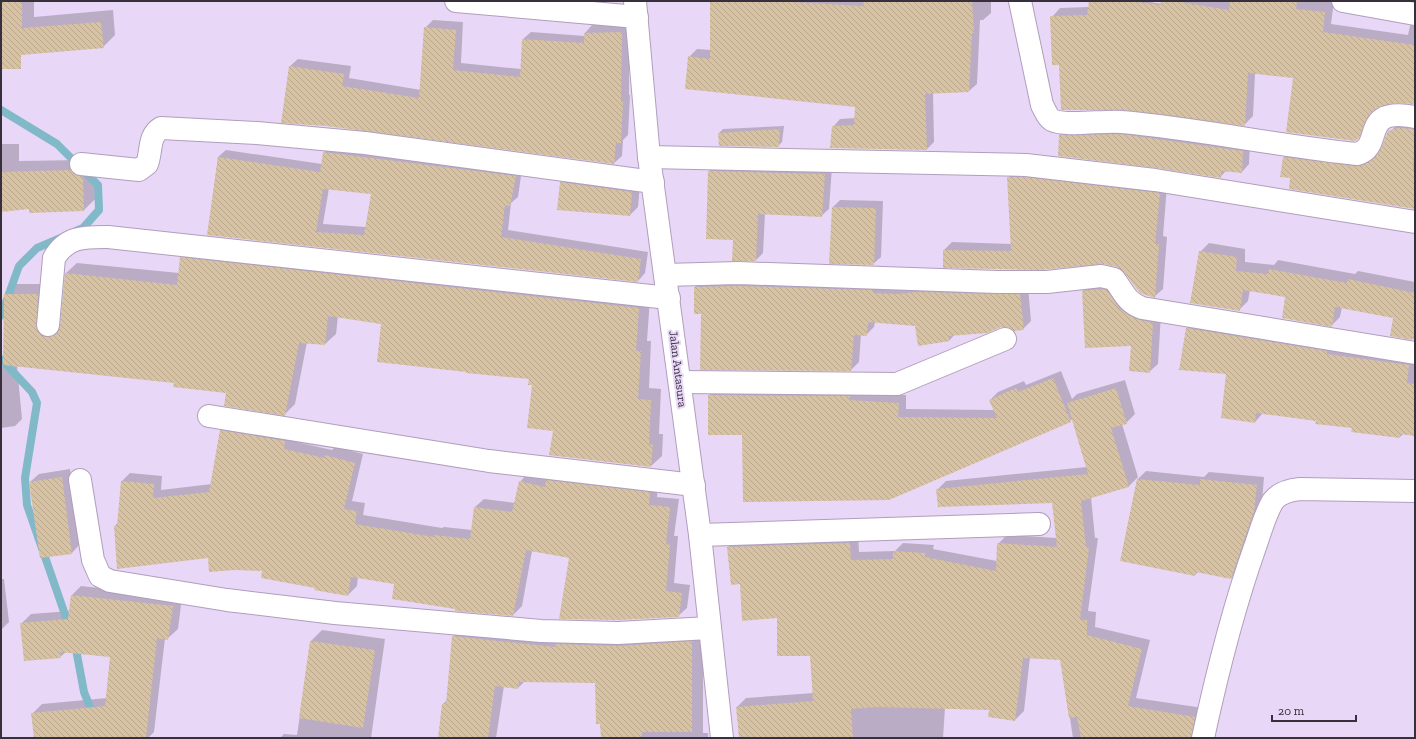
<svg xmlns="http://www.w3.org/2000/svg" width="1416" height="739" font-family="'Zilla Slab',serif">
<defs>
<pattern id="building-back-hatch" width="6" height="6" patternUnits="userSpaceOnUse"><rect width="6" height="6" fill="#d7c2a4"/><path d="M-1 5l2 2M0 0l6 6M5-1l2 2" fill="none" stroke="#b9a78e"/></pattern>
</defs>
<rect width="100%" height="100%" fill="#e9d7f7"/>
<g fill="#0003" fill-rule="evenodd">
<polygon points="1,1 34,1 34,17 113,10 115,35 103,47 1,55"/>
<polygon points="711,1 991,1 991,13 983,20 980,20 977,84 969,91 933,93 934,142 927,149 833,127 840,119 856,118 856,106 689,57 697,49 711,50"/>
<path d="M1090 1H1143L1169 5V1H1334L1331 24 1408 35 1410 26 1415 21V103L1395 102 1383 104 1376 108 1367 128 1358 137 1294 77 1255 73 1253 116 1244 125 1060 64 1052 17 1060 8 1089 7ZM1367 118 1362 133H1360Z"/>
<polygon points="433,20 463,22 461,63 521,69 523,39 531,32 585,36 585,33 592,25 629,25 629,95 630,95 628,135 623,140 622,156 614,163 326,125 290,66 298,59 351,66 349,78 421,90 425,28"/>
<polygon points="1400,121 1415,121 1415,202 1291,178 1284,157 1292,149 1372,157 1379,153 1392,130"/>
<polygon points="784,126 782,142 778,146 719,133 723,129"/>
<polygon points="1067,127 1250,143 1249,164 1242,172 1227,170 1220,177 1060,135"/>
<polygon points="1,144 19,144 19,161 82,160 94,166 95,199 84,210 30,208 1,211"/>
<path d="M331 145 522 169 518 197 511 203 508 230 648 252 645 273 638 281 208 234 218 157 226 150 322 164 324 152ZM329 188 372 193 366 227 323 224Z"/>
<polygon points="716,164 832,167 829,209 821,216 765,213 763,253 756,260 733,260 734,239 709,171"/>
<polygon points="1016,170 1167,186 1163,236 1167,237 1163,289 1155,296 1117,266 1100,263 944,250 952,242 1012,244 1008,178"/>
<polygon points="569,174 640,184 638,207 630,215 561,182"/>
<polygon points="840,200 883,201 881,257 873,264 833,207"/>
<polygon points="1209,243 1245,249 1245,262 1274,265 1278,260 1355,274 1358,271 1415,282 1415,339 1391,335 1394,317 1342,307 1340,317 1331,326 1287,296 1250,290 1248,301 1239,310 1200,252"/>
<polygon points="192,247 650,298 647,341 651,341 649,388 661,389 659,434 663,434 662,456 651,466 551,455 554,430 530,378 467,371 382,324 338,316 336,334 325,344 307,342 295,404 285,414 227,393 175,382 17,366 22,419 15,426 1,428 1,367 9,366 5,294 16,284 48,284 58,327 61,327 66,273 77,263 179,273 181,258"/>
<polygon points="703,279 1028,287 1031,321 1023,329 1007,326 1000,326 955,334 949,341 919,345 916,325 875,322 874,327 866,335 861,334 859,362 851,370 702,313 695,287"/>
<polygon points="1109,281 1161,314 1158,364 1149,372 1132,345 1083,291 1091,283"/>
<polygon points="1196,320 1415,356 1415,435 1404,433 1400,437 1317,420 1263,413 1255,422 1228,373 1187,328"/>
<polygon points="1061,371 1072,399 1077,394 1125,380 1135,414 1126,423 1122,424 1138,477 1129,486 1091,497 1095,538 1098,538 1088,611 1096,612 1095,627 1150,640 1136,698 1203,708 1200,738 1073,738 1061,659 1030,657 1024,711 1015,720 990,709 945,708 943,738 740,738 737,707 746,698 814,693 811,655 778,617 740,583 728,547 737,538 858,534 859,552 895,551 903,543 934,545 933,549 997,561 998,544 1007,535 1057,538 1053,501 938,489 946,481 1087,467 1073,418 1070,421 743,434 709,395 717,387 906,395 906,409 994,410 990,400 998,392 1024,381 1026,385"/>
<polygon points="229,422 293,433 292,441 332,450 335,447 363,454 352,501 365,503 363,515 442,528 444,527 472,530 475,507 484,499 515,503 520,482 528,473 658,484 657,497 679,499 674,536 678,536 674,583 690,585 687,608 678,616 570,557 532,551 522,606 513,615 456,608 395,583 358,577 357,586 348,595 316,587 264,570 209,557 115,526 118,522 122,481 130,473 162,476 161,490 212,484 221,431"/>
<polygon points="70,469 80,544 72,553 41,557 30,482 39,474"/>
<polygon points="1146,471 1204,477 1209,472 1264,477 1262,502 1239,570 1231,578 1198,572 1195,575 1122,560 1138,477 1138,479"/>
<polygon points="1,579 4,579 9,622 1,630"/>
<polygon points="81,586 182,597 178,629 168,638 165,638 154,732 148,738 35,738 32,714 42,704 107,698 112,656 66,652 60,657 21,624 31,614 70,611 72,595"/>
<polygon points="465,625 703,631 703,733 708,733 708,738 602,738 596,682 525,681 518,688 504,686 496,738 439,738 443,704 447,700 453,636"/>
<polygon points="322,630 385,639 371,738 280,738 284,734 297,735 311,641"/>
</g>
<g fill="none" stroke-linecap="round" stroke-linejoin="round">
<g stroke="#82b9c9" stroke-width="8">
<polyline points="1,110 57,144 98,185 99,210 83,228 76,231"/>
<polyline points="1,316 19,266 37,248 63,237"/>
<polyline points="1,359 32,392 37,403 25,478 27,505 70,629"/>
<polyline points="75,644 84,692 94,717"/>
</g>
</g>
<g fill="url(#building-back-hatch)" fill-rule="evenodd">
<polygon points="1,1 22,1 22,28 101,22 104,48 21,55 21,69 1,69"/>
<polygon points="710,1 773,1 863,6 864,1 972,1 974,33 972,33 969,92 925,94 927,150 830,148 832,126 854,125 855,107 685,89 688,56 710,59"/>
<polygon points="1089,1 1130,1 1160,5 1161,1 1174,1 1229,10 1230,1 1297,1 1296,9 1325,12 1323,32 1415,45 1415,104 1395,103 1379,107 1368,116 1359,138 1355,141 1286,132 1293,78 1248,73 1245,126 1123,110 1061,110 1059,65 1052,65 1050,16 1087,15"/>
<polygon points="424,27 456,30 453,70 520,77 522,39 584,43 584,33 622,32 621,102 623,102 621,143 616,143 614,164 326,126 281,123 289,66 344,74 342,86 419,98"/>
<polygon points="1398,128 1415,129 1413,172 1415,172 1415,209 1289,189 1290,178 1280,177 1283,157 1356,166 1363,165 1375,157 1381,148 1388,131"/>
<polygon points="780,129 779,147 719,146 718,133"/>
<polygon points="1121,134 1243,151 1242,173 1221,171 1221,178 1156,168 1058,156 1059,135"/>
<path d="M323 152 516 176 510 206 505 205 501 237 641 259 638 282 207 235 218 157 320 172ZM323 189 371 194 364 235 316 232Z"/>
<polygon points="71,170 74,174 83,177 84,211 29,213 29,209 1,212 1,172"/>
<polygon points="708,171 825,174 822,217 758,214 756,261 732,261 733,240 706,239"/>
<polygon points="1007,177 1025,177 1160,193 1155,244 1159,244 1155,298 1140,293 1124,272 1117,267 1104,264 1040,270 943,268 943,250 1011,251"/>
<polygon points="560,182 632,192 630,216 557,210"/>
<polygon points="832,207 876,208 874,265 829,264"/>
<polygon points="1199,251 1237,257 1236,271 1268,274 1269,269 1347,283 1348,279 1415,293 1415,336 1413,336 1412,340 1390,336 1393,318 1335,307 1332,327 1282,318 1285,297 1243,290 1240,311 1190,303"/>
<polygon points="180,257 639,308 636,351 641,351 638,399 651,400 649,444 653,445 651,467 549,455 553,431 527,428 532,385 528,385 529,379 466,373 466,372 377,362 381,324 328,316 325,345 299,343 285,416 224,406 226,393 173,387 174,383 3,365 4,294 38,294 37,330 41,335 47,337 53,336 58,332 60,326 65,273 177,285"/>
<polygon points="738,286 873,290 873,293 898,294 917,292 1020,294 1024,330 1014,331 1007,327 1001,327 987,333 949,336 949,341 918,346 915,326 868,322 867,336 854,335 851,371 700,370 701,314 694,314 694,287"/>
<polygon points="1100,289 1107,290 1119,308 1130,316 1140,320 1153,323 1150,373 1129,371 1131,346 1085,348 1082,291"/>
<polygon points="1186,328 1327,351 1327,354 1409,365 1407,383 1415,384 1415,436 1400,434 1400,438 1351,432 1352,428 1315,424 1316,421 1256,413 1255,423 1221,418 1226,374 1179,370"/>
<polygon points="1053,378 1071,422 889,500 743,502 742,435 708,435 708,395 850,396 849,400 899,403 898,417 997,418 989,400 1016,388 1018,392"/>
<polygon points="1116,388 1127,424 1111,428 1129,487 1081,501 1086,547 1089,547 1080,620 1087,620 1087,635 1142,649 1128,706 1195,717 1191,738 1081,738 1077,717 1069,718 1060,660 1023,658 1015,721 988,717 989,710 877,707 851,709 853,738 739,738 736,707 813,701 810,656 777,656 777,618 742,621 740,584 731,585 727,547 850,543 851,560 893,559 893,551 925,553 925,557 996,571 997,543 1057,547 1052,503 938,507 936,489 1088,474 1067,403"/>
<polygon points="220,430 285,441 284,449 325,458 325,455 355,463 344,509 357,511 355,524 434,537 434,535 470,539 474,507 512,512 519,481 545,487 546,480 650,492 649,505 670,507 666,544 670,545 666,591 682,593 679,617 618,620 559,619 569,558 526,550 513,616 455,611 455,609 392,599 394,584 351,577 348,596 314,590 315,588 261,578 262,571 234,570 209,572 208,558 117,569 114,526 117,526 121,481 154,484 153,498 209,492"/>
<polygon points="62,477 72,554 40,558 29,482"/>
<polygon points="1137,479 1200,485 1200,479 1257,485 1254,511 1231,579 1196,572 1195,576 1120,561"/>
<polygon points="71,595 173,606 168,640 157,638 146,738 34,738 31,713 105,706 110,657 60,652 61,658 24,661 20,623 68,619"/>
<polygon points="452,636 555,647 555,644 618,646 692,641 692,732 642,732 642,738 601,738 600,724 596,724 595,683 519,682 518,689 495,686 488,738 438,738 442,704 446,704"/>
<polygon points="310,641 375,650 363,728 299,718"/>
</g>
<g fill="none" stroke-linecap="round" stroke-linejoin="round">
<defs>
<g id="minor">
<polyline points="456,1 637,17"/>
<path d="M1020 1 1042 105C1045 110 1047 117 1052 120 1065 127 1106 120 1122 122 1201 129 1278 146 1357 154 1385 147 1358 106 1415 117"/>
<polyline points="1343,1 1415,14"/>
<polyline points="649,157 1026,165 1155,180 1415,222"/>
<path d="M81 164 139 170 147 164C152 151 148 136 161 128L257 133 365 143 653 182"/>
<path d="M665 275 738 273 997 282H1047L1101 276 1114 279C1124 292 1126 302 1142 308L1415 353"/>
<path d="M48 325 54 258C67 236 85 237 108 237L669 298"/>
<polyline points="680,382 897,384 1005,339"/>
<polyline points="209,416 489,461 694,485"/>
<polyline points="80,480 93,560 100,576 110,581 227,600 335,613 541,631 618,633 709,628"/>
<polyline points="700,535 1039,524"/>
<path d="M1203 738C1217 673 1233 609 1255 547 1260 533 1265 514 1273 501 1279 493 1290 490 1300 489L1415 491"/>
</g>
<polyline id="major" points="635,1 649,157 700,535 722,738"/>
</defs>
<use href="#minor" stroke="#b09ebc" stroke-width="24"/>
<use href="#major" stroke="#b09ebc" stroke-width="24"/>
<use href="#minor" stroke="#fff" stroke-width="22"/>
<use href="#major" stroke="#fff" stroke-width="22"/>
</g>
<g text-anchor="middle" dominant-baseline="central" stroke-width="4" stroke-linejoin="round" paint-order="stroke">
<g font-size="12" fill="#372f3c" stroke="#e9d7f7">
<text transform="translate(678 369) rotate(83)">Jalan Antasura</text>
</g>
</g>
<rect width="1416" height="739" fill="none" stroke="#372f3c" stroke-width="4"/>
<path d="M1272 715v6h84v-6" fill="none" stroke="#372f3c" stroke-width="2"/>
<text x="1278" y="715" font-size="12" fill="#372f3c" stroke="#e9d7f7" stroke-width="3" paint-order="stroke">20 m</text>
</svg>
